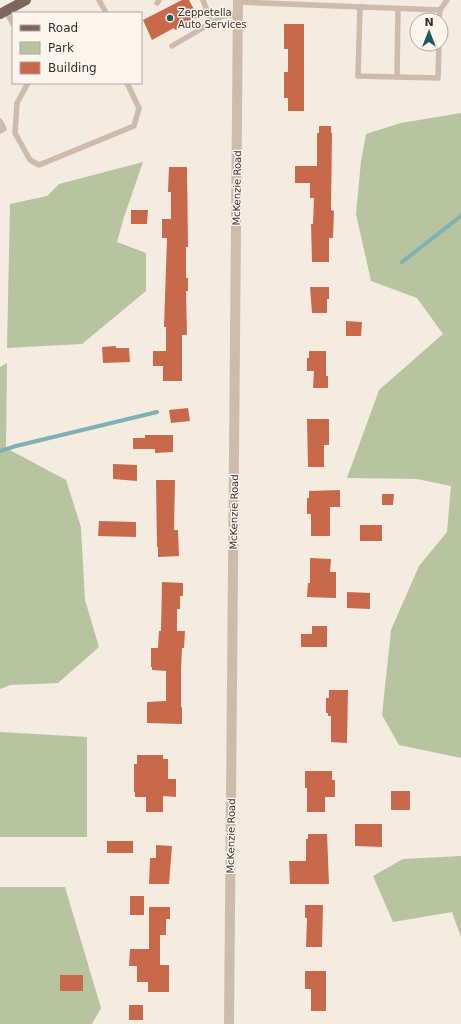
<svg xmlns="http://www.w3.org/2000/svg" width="461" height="1024" font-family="'DejaVu Sans',sans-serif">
<rect width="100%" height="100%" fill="#f4ebe1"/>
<g fill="#b8c4a0">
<polygon points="461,113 461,758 399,745 382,715 391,630 419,566 447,532 451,486 417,479 347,478 379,390 443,334 417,298 371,281 356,214 361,161 366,134 401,123"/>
<polygon points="143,162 124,217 117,242 146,253 146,291 82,344 7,348 10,204 47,196 59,184"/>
<polygon points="7,363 6,448 66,480 81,527 85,600 99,647 58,683 10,685 0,689 0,367"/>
<polygon points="0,732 87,737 87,837 0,837"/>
<polygon points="461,856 461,937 452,912 393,922 373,876 403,859"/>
<polygon points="0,887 65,887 101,1008 92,1024 0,1024"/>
</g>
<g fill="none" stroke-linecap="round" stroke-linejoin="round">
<g stroke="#7fb0b2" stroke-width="4">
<polyline points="402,262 461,216"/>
<polyline points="0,451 16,446 157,412"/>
</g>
</g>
<g fill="#c8694b">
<polygon points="182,0 189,0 198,17 188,21 190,23 175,30 174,28 152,40 143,20"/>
<polygon points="284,24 304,24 304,111 288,111 288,98 284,98 284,72 288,72 288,49 284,49"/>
<polygon points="319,126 331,126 331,133 332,133 331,210 334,211 333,238 329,238 329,262 312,262 311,224 313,224 314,198 310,198 310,183 295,183 295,166 317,166 317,133 319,133"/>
<polygon points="169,167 187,167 188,247 186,247 186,278 188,278 188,291 186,291 187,335 182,335 182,381 163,381 163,366 153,366 153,351 166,351 166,327 164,327 167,238 162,238 162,219 171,219 171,192 168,192"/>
<polygon points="131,210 148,210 147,224 131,224"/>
<polygon points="310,287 329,287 329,299 327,299 327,313 312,313"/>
<polygon points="346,321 362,322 361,336 346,336"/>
<polygon points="116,346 116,348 129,348 130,362 103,363 102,347"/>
<polygon points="309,351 326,351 326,376 328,376 328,388 313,388 314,371 307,371 307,358 309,358"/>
<polygon points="188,408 190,421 171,423 169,410"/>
<polygon points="307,419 329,419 329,445 324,445 324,467 308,467"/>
<polygon points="145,435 173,435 173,452 155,453 155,449 133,449 133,438 145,438"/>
<polygon points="113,464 137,465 137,481 113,479"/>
<polygon points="156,480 175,480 174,530 178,530 179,556 158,557 158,547 157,547"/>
<polygon points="340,490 340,507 330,507 330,536 311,536 311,514 307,514 307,498 309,498 309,491"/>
<polygon points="382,494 394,494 393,505 382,505"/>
<polygon points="99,521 136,522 136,537 98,536"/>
<rect x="360" y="525" width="22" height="16"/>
<polygon points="310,558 331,559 330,572 336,572 336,598 307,597 308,583 310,583"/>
<polygon points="162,582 183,583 183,596 180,596 180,609 177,609 177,631 185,631 184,648 182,648 181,671 181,707 182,707 182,724 147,723 147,702 166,701 166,671 152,670 152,667 151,667 151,648 158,648 159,631 161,631"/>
<polygon points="347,592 370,593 370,609 347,608"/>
<polygon points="312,626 327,626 327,647 301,647 301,634 312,634"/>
<polygon points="329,690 348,690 347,743 331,742 331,716 328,716 328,713 326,713 326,698 329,698"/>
<polygon points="137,755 163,755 163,759 168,759 168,779 176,779 176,797 163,796 163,812 146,812 146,797 135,797 135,792 134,792 134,764 137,764"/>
<polygon points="305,771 332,771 332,780 335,780 335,797 325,797 325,812 307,812 307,788 305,788"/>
<rect x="391" y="791" width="19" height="19"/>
<polygon points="355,824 382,824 382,847 355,846"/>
<polygon points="308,834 327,834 329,884 290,884 289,861 306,861 306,839 308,839"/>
<rect x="107" y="841" width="26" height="12"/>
<polygon points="156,845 172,846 169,884 149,884 150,858 156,858"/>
<rect x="130" y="896" width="14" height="19"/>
<polygon points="305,905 323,905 322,947 306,947 307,918 305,918"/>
<polygon points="149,907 170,907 170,919 166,919 166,935 160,935 160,965 169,965 169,992 148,992 148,982 137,982 137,966 129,966 130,949 149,949"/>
<polygon points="305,971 326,971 326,1011 311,1011 311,989 305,989"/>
<rect x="60" y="975" width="23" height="16"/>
<rect x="129" y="1005" width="14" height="15"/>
</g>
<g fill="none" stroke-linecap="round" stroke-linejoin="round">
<g stroke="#cdbbac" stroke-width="5.5">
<polyline points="99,0 106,13"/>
<polyline points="203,0 211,22"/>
<polyline points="238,2 440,10 439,20"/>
<polyline points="157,3 159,0"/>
<polyline points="360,7 358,76 438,78 439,44"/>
<polyline points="440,10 447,0"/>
<polyline points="6,11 13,24"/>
<polyline points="172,46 223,16 238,15"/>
<polyline points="397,77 398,9"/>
<polyline points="28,83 17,103 15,133 30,160 39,165 134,126 139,108 127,83"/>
<polyline points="0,121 4,129 0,131"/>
</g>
<polyline stroke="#cdbbac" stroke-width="10" points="229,1024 238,0"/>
<polyline stroke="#7d675c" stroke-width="10" points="0,14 26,0"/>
</g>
<circle fill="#1f5a5e" stroke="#fbf5ee" stroke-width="1.5" cx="170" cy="18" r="4"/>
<g text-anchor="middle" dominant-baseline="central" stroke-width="3" stroke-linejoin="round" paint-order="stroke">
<g font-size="10" fill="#3b302b" stroke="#fbf5ee" text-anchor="start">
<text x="178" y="12">Zeppetella<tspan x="178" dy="12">Auto Services</tspan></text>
</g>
<g font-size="10" fill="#3b302b" stroke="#fbf5ee">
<text transform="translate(237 188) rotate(-89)">McKenzie Road</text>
<text transform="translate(234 512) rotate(-89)">McKenzie Road</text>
<text transform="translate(231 836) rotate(-89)">McKenzie Road</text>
</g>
</g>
<rect x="12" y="12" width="130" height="72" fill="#fbf5ee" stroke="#aea6a0"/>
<rect x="20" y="25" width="20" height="6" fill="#7d675c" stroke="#aea6a0"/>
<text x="48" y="32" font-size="12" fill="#3b302b">Road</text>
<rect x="20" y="42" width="20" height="12" fill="#b8c4a0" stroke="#aea6a0"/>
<text x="48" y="52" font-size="12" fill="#3b302b">Park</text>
<rect x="20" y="62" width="20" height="12" fill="#c8694b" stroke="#aea6a0"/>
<text x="48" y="72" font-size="12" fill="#3b302b">Building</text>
<g transform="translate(429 32)"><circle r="19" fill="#fbf5ee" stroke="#aea6a0"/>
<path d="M0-3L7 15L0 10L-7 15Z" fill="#1f5a5e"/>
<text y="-6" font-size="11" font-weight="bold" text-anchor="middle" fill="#3b302b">N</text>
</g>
</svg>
